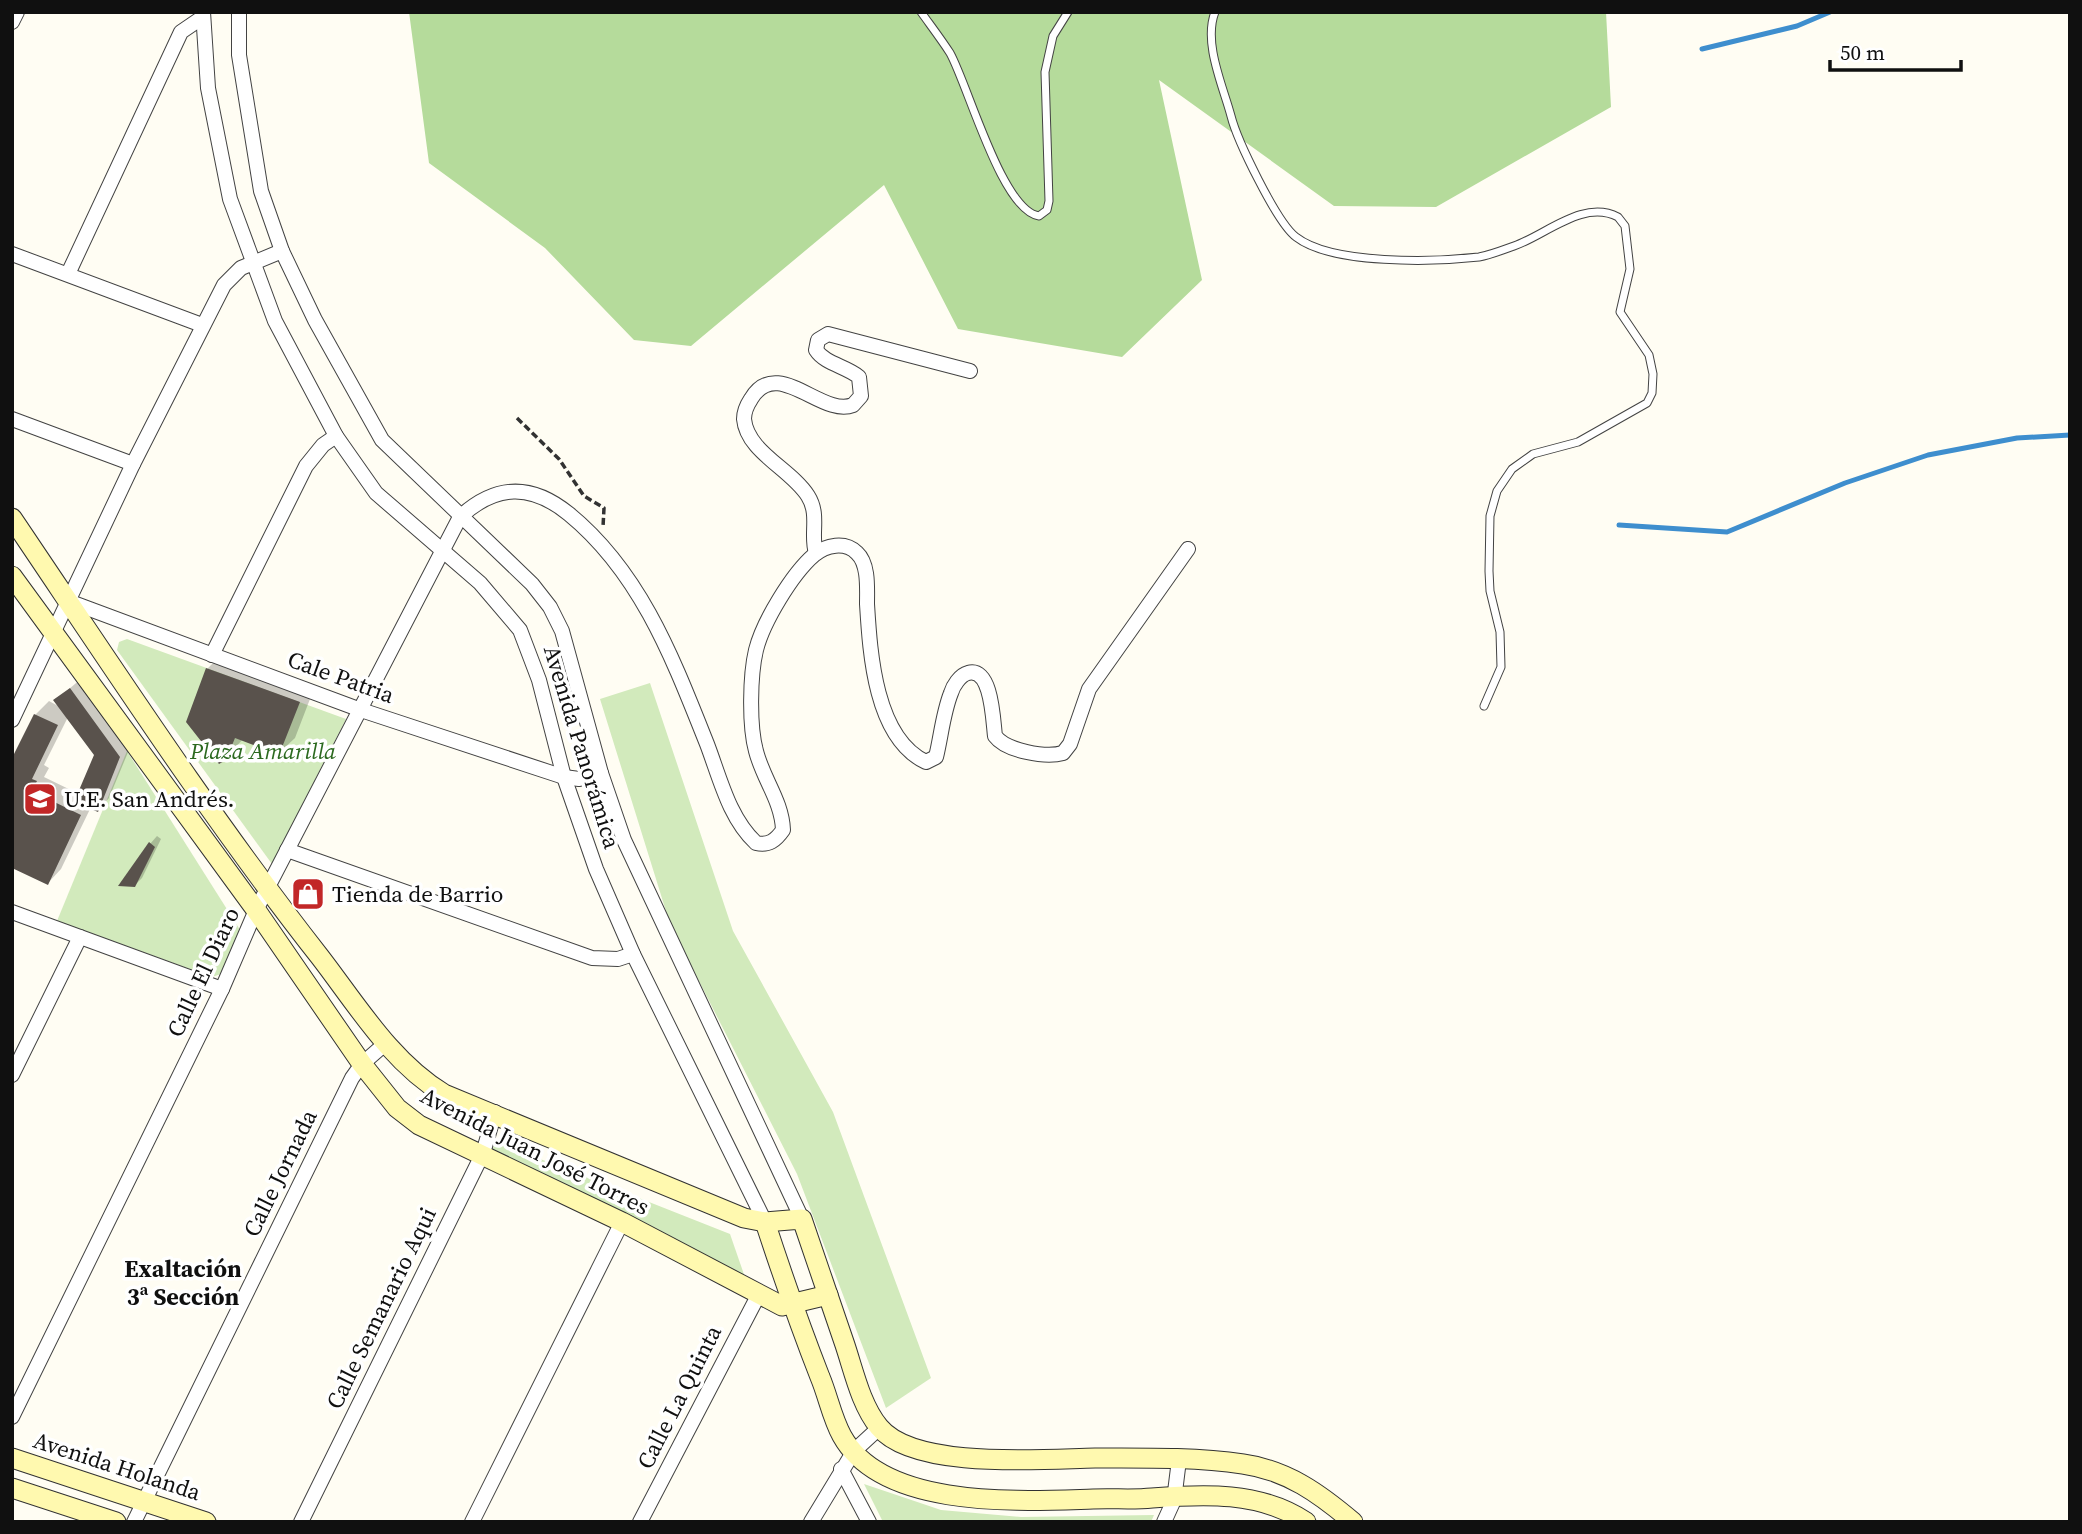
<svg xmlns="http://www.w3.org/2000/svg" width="2082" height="1534" font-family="'Source Serif 4',serif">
<rect width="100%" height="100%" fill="#fffdf3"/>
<g fill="#d2eabc">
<polygon points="127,639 346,719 272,864 117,650 119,642"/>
<polygon points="650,683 733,931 833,1112 931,1378 886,1408 797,1174 670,924 600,699"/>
<polygon points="127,751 242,933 221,974 212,977 57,921"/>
<polygon points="495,1141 730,1234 748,1286 491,1155"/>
<polygon points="864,1484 941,1510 1021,1517 1154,1515 1151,1522 883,1522"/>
</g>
<polygon fill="#b5db9b" points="409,12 1606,12 1611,107 1436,207 1334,206 1159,80 1202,280 1122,357 958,329 884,185 691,346 634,340 545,248 429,163"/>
<g fill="#0003" fill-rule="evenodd">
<polygon points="223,653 315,686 295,738 279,753 243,739 225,759 188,722 208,668"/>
<path d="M82 678 131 745 109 798 98 810 91 807 61 869 48 883 18 751 35 715 49 701 60 707 56 700ZM68 717 96 755 79 794 44 777 49 768 44 765Z"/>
<polygon points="157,836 161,839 142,878 134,886 150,844"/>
</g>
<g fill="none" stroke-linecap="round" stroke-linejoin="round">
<g stroke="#3e8ece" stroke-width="5">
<polyline points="1702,49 1797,26 1830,12"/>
<polyline points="1619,525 1727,532 1845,483 1928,455 2017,438 2070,435"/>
</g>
</g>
<g fill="#59524c">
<polygon points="206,668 300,702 279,755 235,738 226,760 219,764 186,722"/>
<polygon points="70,688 120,757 98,812 74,802 94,755 53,700"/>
<polygon points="34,714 58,725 32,779 37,781 32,791 81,815 48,885 12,868 12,758"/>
<polygon points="149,842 155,847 135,887 118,886"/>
</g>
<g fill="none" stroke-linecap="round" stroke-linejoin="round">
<defs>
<g id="lane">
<path d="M921 12C931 26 941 39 950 53 968 85 1002 211 1039 216L1047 210 1049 201 1045 72 1053 36 1068 12"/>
<path d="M1215 12C1203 43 1223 86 1231 116 1237 140 1277 223 1296 237 1332 265 1434 262 1479 257 1490 255 1503 250 1514 246 1546 235 1583 199 1618 217L1625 226 1630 269 1620 312 1649 355 1653 374 1652 393 1647 403 1578 442 1533 454 1512 469 1497 491 1490 516 1489 571 1490 591 1500 632 1501 667 1484 706"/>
</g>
<g id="street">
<polyline points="203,12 208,88 230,199 275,321 336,436 376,493 480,583 520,630 539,680 564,777 596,869 633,954 765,1222"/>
<polyline points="239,12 239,55 261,191 282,251 315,320 382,440 532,584 550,607 562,631 601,773 624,840 802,1219"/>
<polyline points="12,22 17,12"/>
<polyline points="12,254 202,325"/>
<polyline points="68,274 181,32 203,17"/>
<polyline points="12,419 133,464"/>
<path d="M816 553C810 535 820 515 808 496 791 469 747 452 744 419 744 411 747 405 751 399 777 355 822 418 853 405L861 396 859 377C846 366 825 364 816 350L818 340 828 334 970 371"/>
<polyline points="68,601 361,710 564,777 579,779 601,773"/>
<polyline points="212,655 306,466 323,445 336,436"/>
<polyline points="12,720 133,464 224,285 241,268 282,251"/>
<polyline points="287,850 592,958 618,959 633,954"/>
<polyline points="12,912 222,989"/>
<polyline points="12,1075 80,937"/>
<path d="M12 1417 222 989 256 910 460 517C496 484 531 483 569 514 641 573 673 659 707 744 720 778 729 818 756 843 769 846 776 840 783 830 782 801 763 779 756 751 749 726 750 675 756 650 763 622 792 574 814 555 826 545 845 541 857 553 869 564 867 589 867 604 870 653 875 738 926 762L936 757C941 737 943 713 951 693 953 686 960 675 968 673 992 666 993 721 995 736 1006 751 1046 758 1063 753L1070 744 1089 689 1188 549"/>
<polyline points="841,1469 869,1522"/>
<polyline points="134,1522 352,1078 362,1064 386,1043"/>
<polyline points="301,1522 483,1153 495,1112"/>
<polyline points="472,1522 622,1222"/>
<polyline points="640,1522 759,1294"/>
<polyline points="811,1522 854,1451 879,1428"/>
<polyline points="1164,1522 1174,1500 1179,1460"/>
</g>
<g id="secondary">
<path d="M12 518C112 666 210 817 320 957 357 1005 391 1062 444 1094L744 1218 765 1222 802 1219C816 1261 831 1303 845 1345 854 1372 861 1405 879 1427 914 1470 1043 1459 1095 1458 1143 1458 1195 1457 1243 1464 1287 1470 1320 1494 1353 1522"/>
<polyline points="12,576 256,910 362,1064 397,1108 419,1125 622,1222 782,1306 828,1295"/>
<path d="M765 1222C782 1274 800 1326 820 1377 828 1396 832 1418 842 1436 883 1510 1022 1501 1093 1499 1113 1498 1132 1500 1152 1498 1203 1494 1260 1491 1306 1522"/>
<polyline points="12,1458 206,1522"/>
<polyline points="12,1488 116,1522"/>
</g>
</defs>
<use href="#lane" stroke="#434343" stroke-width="9"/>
<use href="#street" stroke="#434343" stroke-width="16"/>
<use href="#secondary" stroke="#323232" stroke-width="21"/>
<polyline stroke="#323232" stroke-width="3.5" stroke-dasharray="7 3.5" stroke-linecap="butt" points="517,418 559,459 584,496 604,508 603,527"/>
<use href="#lane" stroke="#fff" stroke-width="7"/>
<use href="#street" stroke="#fff" stroke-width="14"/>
<use href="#secondary" stroke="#fff9af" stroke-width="19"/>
</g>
<defs>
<symbol id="school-square" viewBox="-11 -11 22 22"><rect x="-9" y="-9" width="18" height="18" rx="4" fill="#c22727" stroke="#fff"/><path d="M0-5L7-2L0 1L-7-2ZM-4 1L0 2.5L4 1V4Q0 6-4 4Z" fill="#fff"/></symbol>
<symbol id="shop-square" viewBox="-11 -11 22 22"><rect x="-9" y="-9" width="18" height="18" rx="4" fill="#c22727" stroke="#fff"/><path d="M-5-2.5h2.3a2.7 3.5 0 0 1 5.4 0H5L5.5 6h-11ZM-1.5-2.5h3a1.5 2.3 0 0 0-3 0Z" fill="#fff"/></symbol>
</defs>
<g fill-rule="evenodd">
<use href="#school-square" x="21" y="780" width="38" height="38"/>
<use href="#shop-square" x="289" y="875" width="38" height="38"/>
</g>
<g text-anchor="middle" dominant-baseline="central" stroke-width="7" stroke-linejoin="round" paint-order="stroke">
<g font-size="23" fill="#101010" stroke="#fff">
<text transform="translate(341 677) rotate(20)">Cale Patria</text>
<text transform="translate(582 747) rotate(73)">Avenida Panorámica</text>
<text transform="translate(203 972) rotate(-65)">Calle El Diaro</text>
<text transform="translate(535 1151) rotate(27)">Avenida Juan José Torres</text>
<text transform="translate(280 1173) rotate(-64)">Calle Jornada</text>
<text transform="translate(381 1308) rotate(-64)">Calle Semanario Aqui</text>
<text transform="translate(679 1397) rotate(-63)">Calle La Quinta</text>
<text transform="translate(117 1466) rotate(18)">Avenida Holanda</text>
</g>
<g font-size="23" font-style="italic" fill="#2b691f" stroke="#fff">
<text x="263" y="751">Plaza Amarilla</text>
</g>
<g font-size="23" fill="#101010" stroke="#fff" text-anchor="start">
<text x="64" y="799">U.E. San Andrés.</text>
<text x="332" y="894">Tienda de Barrio</text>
</g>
<g font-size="24" font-weight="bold" fill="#101010" stroke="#fff">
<text x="183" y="1268">Exaltación<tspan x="183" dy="28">3ª Sección</tspan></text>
</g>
</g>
<rect width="2082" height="1534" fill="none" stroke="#101010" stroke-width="28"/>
<path d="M1830 60v10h131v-10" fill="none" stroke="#101010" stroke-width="3.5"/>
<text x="1840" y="60" font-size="21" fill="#101010" stroke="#ffffff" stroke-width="5" paint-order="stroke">50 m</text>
</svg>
